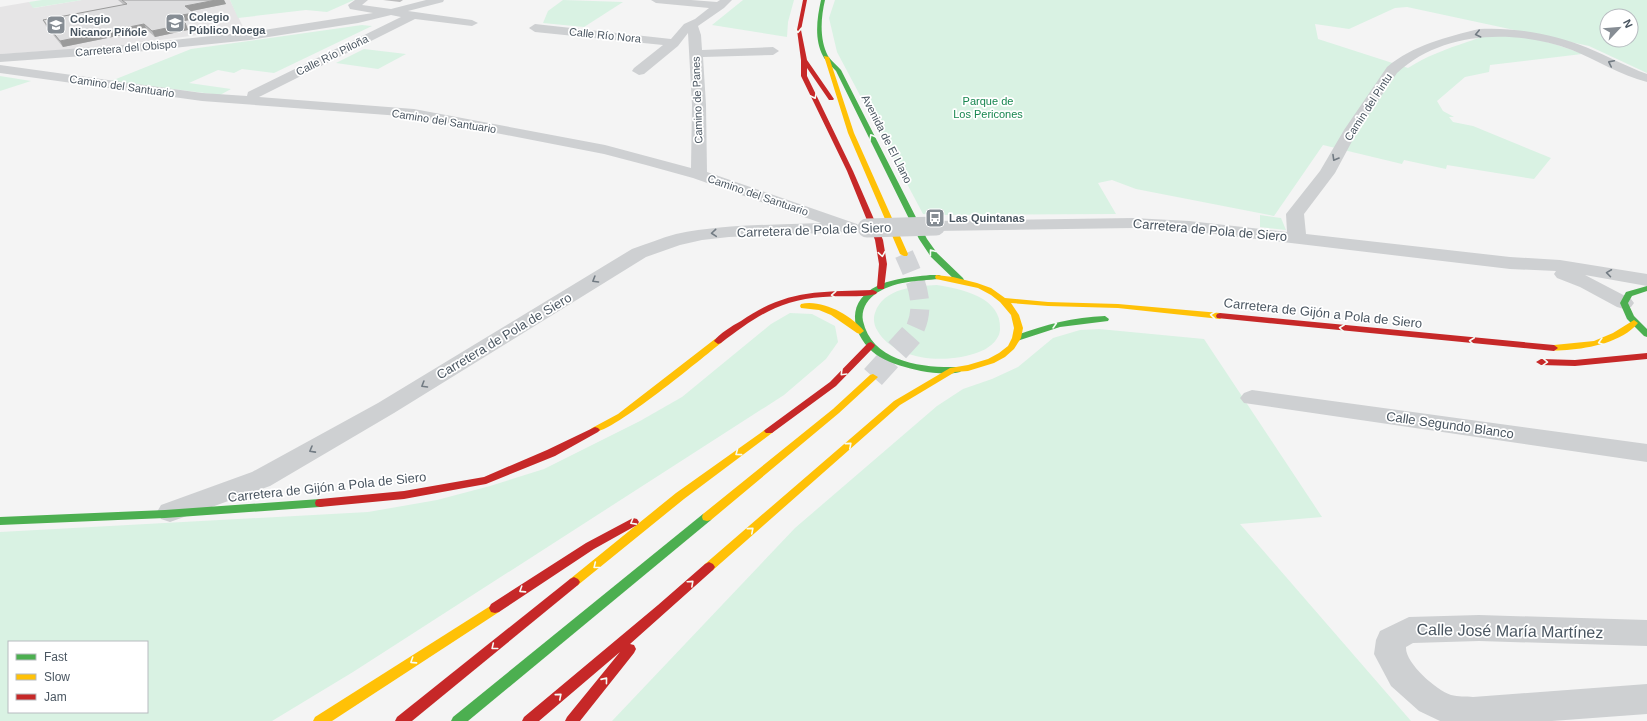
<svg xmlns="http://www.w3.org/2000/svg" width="1647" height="721" font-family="Arial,sans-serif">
<rect width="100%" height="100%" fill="#f4f4f4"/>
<polygon fill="#e6e5e6" points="82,0 230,0 244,29 129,44 130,46 0,54 0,7 29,2 34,8"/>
<g fill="#d9f2e3" fill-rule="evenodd">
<polygon points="42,0 82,0 33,8 29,2"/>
<polygon points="230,0 354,0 327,12 306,10 238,18"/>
<polygon points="563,0 623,2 584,27 543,23 548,11"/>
<polygon points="743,0 794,0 788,22 787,37 712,25"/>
<path d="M835 0H1647V73L1589 46 1407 7 1395 8 1349 29 1315 24 1318 39 1408 68C1427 56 1446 49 1467 42 1474 40 1482 36 1490 34 1511 31 1562 45 1582 54L1490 65 1489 72 1465 77 1437 101 1443 111 1454 117H1449L1453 122 1473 126 1551 158 1534 179 1447 165 1446 169 1404 160 1402 164 1323 145 1274 216 1136 189 1112 180 1098 183 1116 214 936 215 923 214 837 52 829 18ZM1607 16H1631V40H1607Z"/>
<polygon points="362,25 372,26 274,73 242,69 234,73 218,70 189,83 231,89 220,95 111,81 191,49"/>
<polygon points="364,49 406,54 378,69 336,63"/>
<polygon points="0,76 31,81 0,91"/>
<polygon points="1260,215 1281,218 1286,230 1260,227"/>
<path d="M937 285C961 289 1002 297 1000 329 1000 340 988 349 979 352 949 364 895 362 877 330 874 325 873 318 875 313 883 288 915 286 937 285Z"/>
<path d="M790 313 812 314 835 326 838 342 826 359 784 395 353 672 272 721H0V532L368 512 437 500 490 486 544 469 640 421 682 397 771 324ZM9 642H147V712H9Z"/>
<polygon points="1099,329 1204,339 1322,517 1240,524 1411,721 612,721 795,528 937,406 963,389 992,379 1018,367 1053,338 1080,330"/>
</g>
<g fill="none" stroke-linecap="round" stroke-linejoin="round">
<path stroke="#d2d4d7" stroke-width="19" stroke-dasharray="19 10" stroke-linecap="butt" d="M904 254C916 281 929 308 911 336"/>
<polyline stroke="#d2d4d7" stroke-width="24" stroke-dasharray="24 12" stroke-linecap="butt" points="873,377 911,335"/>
<g fill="#ced0d2" fill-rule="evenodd">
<path d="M355 0H368L362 5 391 9 426 0H444L443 2 408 11 472 20 478 23 472 26 415 19 259 97 414 109 605 145 691 168 692 105 688 33 678 46 644 74 639 75 632 71 634 68 663 45 535 32 529 28 535 24 671 39 684 24 695 19 709 8 656 3 651 0H691L717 2 720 0H732L724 8 698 26 701 35 702 50 773 47 779 51 773 55 703 57 706 105 707 172 857 224 860 228 857 232H846L729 237 702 240 680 245 646 257 394 413 270 486 170 522 161 519 157 512 161 505 252 472 378 403 632 249C647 244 661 238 676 234 724 224 772 225 821 223L693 178 646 165 604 154 414 117 202 101 0 73V65L202 93 247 96 248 92 401 17 391 15 358 23 250 40 125 53 0 62V54L125 45 250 32 373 13 350 9 348 5Z"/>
<path d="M1479 29C1515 27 1554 34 1588 48 1608 56 1627 67 1647 74V82C1620 75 1597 60 1572 50 1516 29 1443 30 1397 73L1358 130 1335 173 1304 214 1306 234 1510 257 1560 260 1647 274V286L1585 275 1631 299 1634 303 1631 307 1624 309 1617 307 1580 287 1557 278 1554 274 1556 271 1510 269 1189 231 1133 228 936 231 930 230 927 226 930 222 936 221 1133 218 1189 221 1287 232 1286 214 1320 171 1344 130 1387 67C1413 45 1447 37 1479 29Z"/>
<polygon points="1252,390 1647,444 1647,462 1244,403 1240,398 1244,393"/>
<path d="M1479 615 1647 620V646L1479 641 1413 643 1406 647C1405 663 1436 690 1451 695 1458 697 1466 696 1473 697L1647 684V714L1552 721H1440L1419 711 1391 686 1374 654 1376 640 1380 631 1409 617Z"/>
</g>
<g fill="#4caf50" fill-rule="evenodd">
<path d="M821 0H825C821 17 819 39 828 56 831 61 837 65 841 70L927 239 937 253 963 278 964 280 963 282H957L931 257 919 239 836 71C832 66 826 62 823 56 814 39 817 18 821 0Z"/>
<path d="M930 275H939L943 277 939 279C918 281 892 281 874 295 866 301 861 311 863 321 872 362 923 368 957 367L960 368 962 370 960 372C948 375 933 373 921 371 907 368 892 364 880 357 857 343 843 310 869 291 885 279 910 277 930 275Z"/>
<polygon points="1647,286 1647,291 1632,296 1628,303 1634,316 1647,329 1647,337 1644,336 1627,319 1620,303 1626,292"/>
<path d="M1105 316 1109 319 1108 321 1060 327 1017 341 1013 338 1014 336C1044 325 1073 317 1105 316Z"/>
<polygon points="320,499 324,500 325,503 324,506 320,507 165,518 0,525 0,517 165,510"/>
<polygon points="707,513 711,514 712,517 711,520 468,721 451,721 453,717 703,514"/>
</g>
<g fill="#ffc107" fill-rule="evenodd">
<polygon points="824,56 829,57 854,133 908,254 907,256 904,256 900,254 848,133"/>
<polygon points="936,275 953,277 977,283 991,288 1005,298 1048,302 1118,304 1220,313 1224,316 1220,319 1118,308 1048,306 1011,303 1019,315 1023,328 1021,338 1014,349 1005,357 994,363 968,371 955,372 900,405 713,570 709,572 705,570 703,567 705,564 894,401 950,368 968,365 988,359 999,353 1008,346 1012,338 1014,328 1011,315 1000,302 991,295 978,288 936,279 935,277"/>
<path d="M801 304C822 299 851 315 864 331L860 334 857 333 831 315 819 310 801 308 800 306Z"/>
<path d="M1634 320 1638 323C1622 342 1591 348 1567 350 1561 350 1554 352 1550 348L1554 345 1594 341 1613 333Z"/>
<path d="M718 338 721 339 722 341 721 343C703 357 608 437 592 432L590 430 592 428 618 414 715 339Z"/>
<polygon points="873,374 878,377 876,379 839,413 711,520 707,521 703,520 702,517 703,514 833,409 870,375"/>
<polygon points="769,428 772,429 774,431 772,433 684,499 578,585 574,587 570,585 568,582 570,579 676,493 766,429"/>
<polygon points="495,603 499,604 501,608 499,612 332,721 313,721 315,717"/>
</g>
<g fill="#c62828" fill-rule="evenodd">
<polygon points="803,0 807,0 801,30 807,60 834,99 833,100 829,100 807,68 807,76 853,171 883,240 887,264 884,289 878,289 877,287 879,264 875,240 847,171 801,76 801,60 797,30"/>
<path d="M873 290 877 292 876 294C859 298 840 295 823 297 779 300 755 317 721 343L718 344 714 341C720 333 732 326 741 321 787 289 820 292 873 290Z"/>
<polygon points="1220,313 1554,345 1558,348 1554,351 1217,318 1216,316 1217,314"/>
<polygon points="871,342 875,345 874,347 836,386 772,433 766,433 764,431 766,429 830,382 868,343"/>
<polygon points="1647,353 1647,359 1575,366 1541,365 1536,362 1541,359 1575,360"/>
<polygon points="595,427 598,428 600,430 598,432 555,456 486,484 404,499 320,507 316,506 315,503 316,500 320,499 404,491 484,477 547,450"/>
<polygon points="633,518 637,519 639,522 637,525 594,549 499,612 495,613 491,612 489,608 491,604 586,543"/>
<polygon points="709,562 713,564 715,567 713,570 630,644 634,645 636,649 634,653 580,721 565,721 567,717 620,652 539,721 522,721 524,717 658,605 705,564"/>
<polygon points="574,577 578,579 580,582 578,585 412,721 395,721 397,717 570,579"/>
</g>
<polyline stroke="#ced0d2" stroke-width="19" points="867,228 936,226"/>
</g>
<g fill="#bebebf">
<polygon points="118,0 224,0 226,4 191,11 194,13 196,19 182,21 186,24 188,30 155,37 147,30 63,47 46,26 43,20 124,5"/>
<polygon points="383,0 403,0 400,2"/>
</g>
<g fill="#9b9b9b">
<polygon points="216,0 224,0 226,4 187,12 185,6"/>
<polygon points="194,13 196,19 179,22 176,16"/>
<polygon points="144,24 147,30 63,47 60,41"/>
<polygon points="186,24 188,30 155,37 152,31"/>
</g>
<polygon fill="#ddddde" stroke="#9b9b9b" points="122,0 216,0 185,6 194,13 176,16 186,24 152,31 144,24 60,41 43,20 127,4"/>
<defs><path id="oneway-chevron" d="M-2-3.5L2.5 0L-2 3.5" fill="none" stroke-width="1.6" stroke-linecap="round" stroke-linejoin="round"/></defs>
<g stroke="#f6fbf6">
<use href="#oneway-chevron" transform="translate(798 30) rotate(92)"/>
<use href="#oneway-chevron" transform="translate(814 96) rotate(64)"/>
<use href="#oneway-chevron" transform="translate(872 137) rotate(-119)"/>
<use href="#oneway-chevron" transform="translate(932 252) rotate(-127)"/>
<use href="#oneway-chevron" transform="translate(882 254) rotate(81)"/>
<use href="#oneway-chevron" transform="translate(834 295) rotate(177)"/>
<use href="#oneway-chevron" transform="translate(1213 315) rotate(-174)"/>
<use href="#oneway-chevron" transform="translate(1054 324) rotate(-16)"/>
<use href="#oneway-chevron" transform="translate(1342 328) rotate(-174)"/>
<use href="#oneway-chevron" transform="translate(1472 341) rotate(-174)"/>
<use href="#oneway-chevron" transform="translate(1601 342) rotate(164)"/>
<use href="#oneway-chevron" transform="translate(1545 362) rotate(3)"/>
<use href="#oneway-chevron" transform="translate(843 373) rotate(135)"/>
<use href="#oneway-chevron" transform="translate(849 445) rotate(-41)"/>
<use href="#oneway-chevron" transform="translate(738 453) rotate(143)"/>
<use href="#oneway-chevron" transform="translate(633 522) rotate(151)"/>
<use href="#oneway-chevron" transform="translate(751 530) rotate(-41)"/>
<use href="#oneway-chevron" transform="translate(596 566) rotate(141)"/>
<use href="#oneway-chevron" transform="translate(691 583) rotate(-42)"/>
<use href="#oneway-chevron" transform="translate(522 590) rotate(147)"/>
<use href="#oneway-chevron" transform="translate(494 647) rotate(141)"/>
<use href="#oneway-chevron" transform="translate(413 661) rotate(147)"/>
<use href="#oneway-chevron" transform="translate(605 680) rotate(-51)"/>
<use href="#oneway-chevron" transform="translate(559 696) rotate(-40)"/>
</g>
<g stroke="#727b83">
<use href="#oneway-chevron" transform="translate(1478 34) rotate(167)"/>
<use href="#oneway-chevron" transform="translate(1611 63) rotate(-154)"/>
<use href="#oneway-chevron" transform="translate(1335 158) rotate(120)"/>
<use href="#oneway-chevron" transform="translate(714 233) rotate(175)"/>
<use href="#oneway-chevron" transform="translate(1609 273) rotate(-172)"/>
<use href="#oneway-chevron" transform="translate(595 280) rotate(149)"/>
<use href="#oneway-chevron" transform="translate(424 385) rotate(149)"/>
<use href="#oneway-chevron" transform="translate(312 450) rotate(151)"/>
</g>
<defs>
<symbol id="school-square" viewBox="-11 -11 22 22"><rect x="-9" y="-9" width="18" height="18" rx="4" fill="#868d94" stroke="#fff"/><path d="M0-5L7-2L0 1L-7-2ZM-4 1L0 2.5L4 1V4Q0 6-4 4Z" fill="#fff"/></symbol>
<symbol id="bus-square" viewBox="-11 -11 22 22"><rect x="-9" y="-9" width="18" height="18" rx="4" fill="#868d94" stroke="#fff"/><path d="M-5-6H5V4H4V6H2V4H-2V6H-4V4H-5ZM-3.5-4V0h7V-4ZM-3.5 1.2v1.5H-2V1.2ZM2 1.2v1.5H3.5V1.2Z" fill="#fff"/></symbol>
</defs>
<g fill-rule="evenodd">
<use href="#school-square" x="164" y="12" width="22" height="22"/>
<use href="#school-square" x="45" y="14" width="22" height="22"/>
<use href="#bus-square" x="924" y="207" width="22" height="22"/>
</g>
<g text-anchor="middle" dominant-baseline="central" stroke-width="3.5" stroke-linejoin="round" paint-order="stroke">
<g font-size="11" font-weight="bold" fill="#4a5661" stroke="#fff" text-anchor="start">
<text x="189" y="17">Colegio<tspan x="189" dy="13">Público Noega</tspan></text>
<text x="70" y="19">Colegio<tspan x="70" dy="13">Nicanor Piñole</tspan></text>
<text x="949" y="218">Las Quintanas</text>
</g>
<g font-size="11" fill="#4a5661" stroke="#fff">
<text transform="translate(605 35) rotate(6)">Calle Río Nora</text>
<text transform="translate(126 48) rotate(-5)">Carretera del Obispo</text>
<text transform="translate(332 55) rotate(-26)">Calle Río Piloña</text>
<text transform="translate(122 86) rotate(8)">Camino del Santuario</text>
<text transform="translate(697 100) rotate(-92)">Camino de Panes</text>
<text transform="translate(1368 107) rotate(-57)">Camin del Pintu</text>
<text transform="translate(444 121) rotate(9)">Camino del Santuario</text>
<text transform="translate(887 139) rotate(63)">Avenida de El Llano</text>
<text transform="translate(758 195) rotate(19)">Camino del Santuario</text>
</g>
<g font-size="11" fill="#17864f" stroke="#fff">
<text x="988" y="101">Parque de<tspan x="988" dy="13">Los Pericones</tspan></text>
</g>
<g font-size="13" fill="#4a5661" stroke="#fff">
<text transform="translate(814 230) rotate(-2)">Carretera de Pola de Siero</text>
<text transform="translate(1210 230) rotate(5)">Carretera de Pola de Siero</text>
<text transform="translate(1323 313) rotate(6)">Carretera de Gijón a Pola de Siero</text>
<text transform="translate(504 336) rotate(-31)">Carretera de Pola de Siero</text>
<text transform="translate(1450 425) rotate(8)">Calle Segundo Blanco</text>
<text transform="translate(327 487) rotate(-6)">Carretera de Gijón a Pola de Siero</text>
</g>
<g font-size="16" fill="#4a5661" stroke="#fff">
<text transform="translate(1510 631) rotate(1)">Calle José María Martínez</text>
</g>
</g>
<rect x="8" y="641" width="140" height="72" fill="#ffffff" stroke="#b7bbc0"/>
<rect x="16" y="654" width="20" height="6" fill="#4caf50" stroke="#b7bbc0"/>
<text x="44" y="661" font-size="12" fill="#4a5661">Fast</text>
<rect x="16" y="674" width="20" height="6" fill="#ffc107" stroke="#b7bbc0"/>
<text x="44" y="681" font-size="12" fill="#4a5661">Slow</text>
<rect x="16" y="694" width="20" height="6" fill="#c62828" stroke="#b7bbc0"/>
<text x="44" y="701" font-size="12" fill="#4a5661">Jam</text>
<g transform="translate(1619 28) rotate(64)"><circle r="19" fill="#ffffff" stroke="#b7bbc0"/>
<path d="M0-3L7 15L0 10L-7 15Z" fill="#868d94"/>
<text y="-6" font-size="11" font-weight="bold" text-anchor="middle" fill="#4a5661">N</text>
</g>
</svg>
